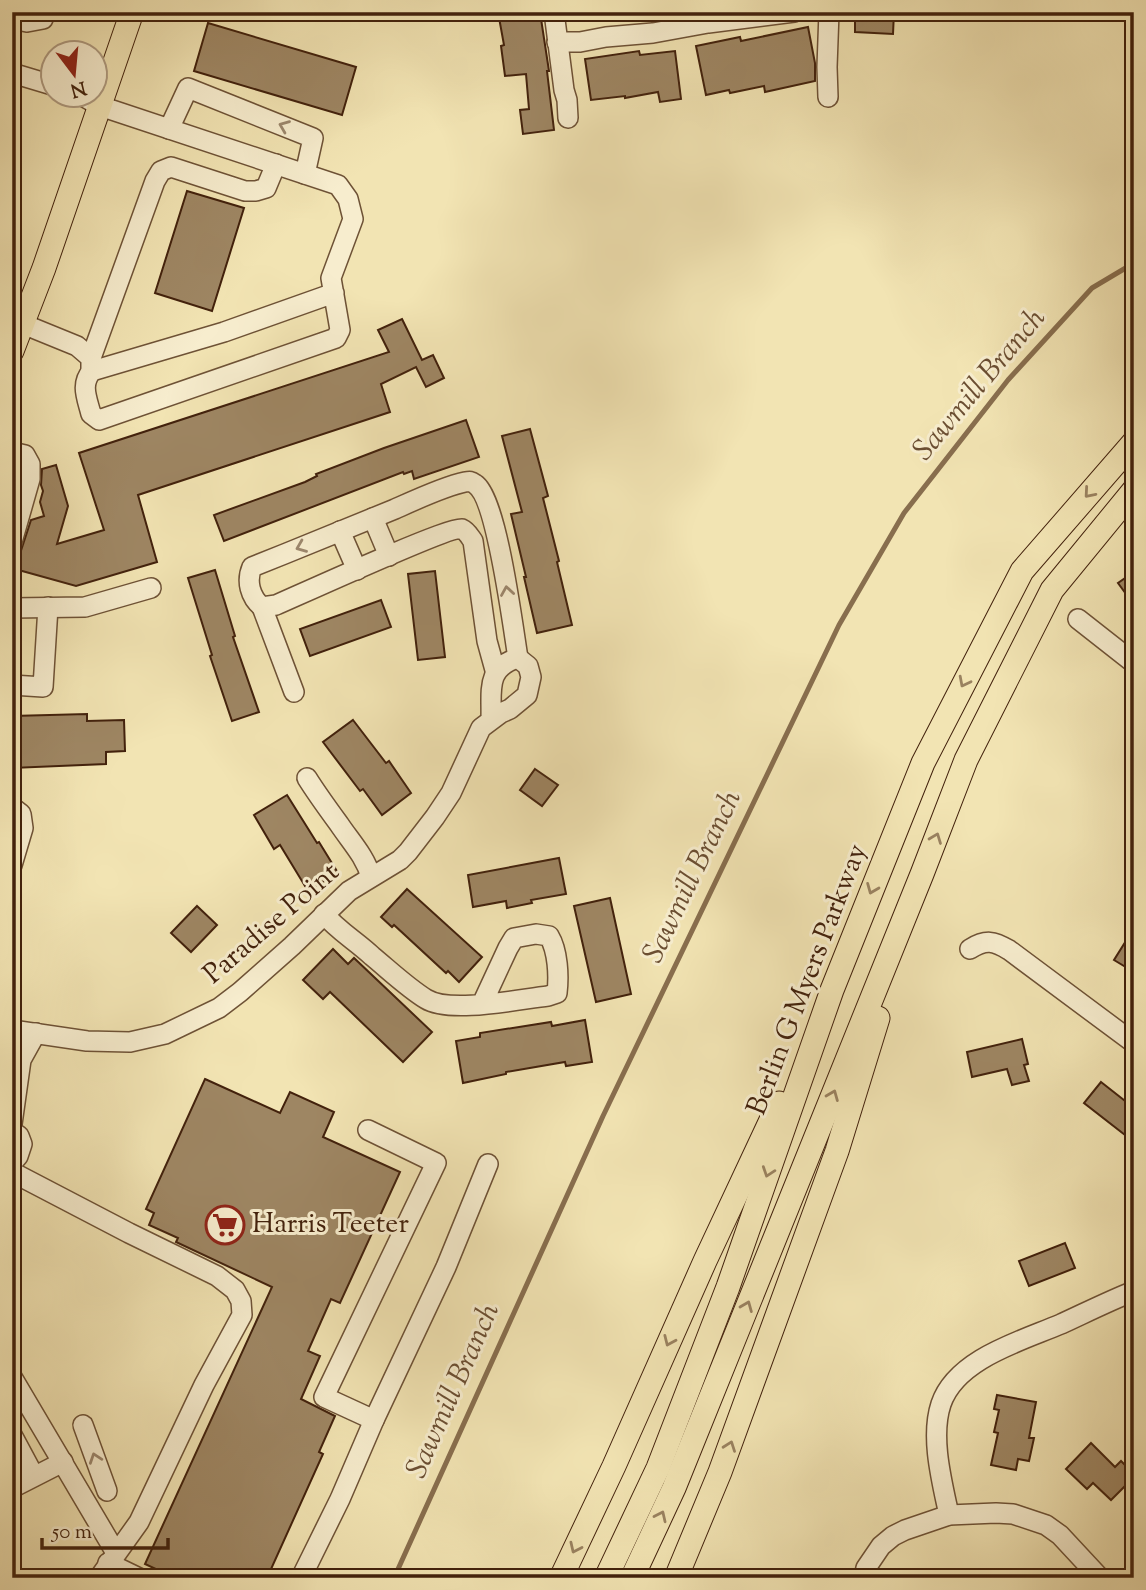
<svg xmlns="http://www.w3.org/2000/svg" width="1146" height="1590" font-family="'Sorts Mill Goudy',serif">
<rect width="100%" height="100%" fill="#f2e4b3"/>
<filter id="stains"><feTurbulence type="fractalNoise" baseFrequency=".00286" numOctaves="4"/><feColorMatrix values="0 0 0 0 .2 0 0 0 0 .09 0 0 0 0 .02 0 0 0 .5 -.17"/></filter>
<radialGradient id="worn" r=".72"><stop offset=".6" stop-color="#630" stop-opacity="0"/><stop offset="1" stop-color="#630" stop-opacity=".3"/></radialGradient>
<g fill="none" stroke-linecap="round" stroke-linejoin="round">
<polyline stroke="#886e4e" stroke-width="5" points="394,1578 603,1116 839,625 904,513 1008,380 1092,288 1134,263"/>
</g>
<g fill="#9e8663" stroke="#42210c" stroke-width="2">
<polygon points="498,12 540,12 549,71 547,71 554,130 523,134 520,110 529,109 526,74 505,76 501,46 504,45"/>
<polygon points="855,12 894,12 893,34 855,32"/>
<polygon points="208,23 356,67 342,115 194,71"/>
<polygon points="808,27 815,63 815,81 765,92 764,86 730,93 729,90 706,95 696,46 740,37 741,41"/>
<polygon points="639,51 640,55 675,51 681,99 660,102 658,92 625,98 625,96 591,100 585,59"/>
<polygon points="187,191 244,208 212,311 155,293"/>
<polygon points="402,319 422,360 433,355 444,378 426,387 416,367 381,384 390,412 138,495 157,562 76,586 15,569 31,520 44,516 40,502 43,491 41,485 42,469 56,465 68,506 57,544 104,530 79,453 389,352 378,330"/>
<polygon points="466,420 479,457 414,479 412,471 404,474 403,472 224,541 214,515 305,482 317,476 316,474 384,448"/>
<polygon points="530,429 548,496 543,498 559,561 557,562 572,625 537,633 524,577 526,577 511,514 522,512 502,436"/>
<polygon points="215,570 235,636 233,637 259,712 232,721 210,656 212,655 188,578"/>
<polygon points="435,571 445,657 418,660 408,574"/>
<polygon points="1134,572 1134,605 1118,583"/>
<polygon points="381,600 391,627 310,656 300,629"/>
<polygon points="87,714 87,721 124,720 125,751 106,752 106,764 12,768 12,716"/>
<polygon points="353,720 386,763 389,761 411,793 382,815 363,789 360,791 323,742"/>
<polygon points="535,769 558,785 542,806 520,790"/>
<polygon points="287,795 317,843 319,842 338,873 308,891 280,845 274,849 254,815"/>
<polygon points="559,858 566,894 531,900 532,903 507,908 506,901 473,907 468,875"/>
<polygon points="407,889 482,957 459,982 448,971 446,973 394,925 392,927 381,917"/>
<polygon points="610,898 631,994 596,1002 574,906"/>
<polygon points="197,906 217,925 191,952 171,933"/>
<polygon points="1134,928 1134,972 1114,960"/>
<polygon points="333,949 348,964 354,958 432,1032 403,1062 330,992 323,999 303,980"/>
<polygon points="585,1020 592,1062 566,1066 565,1062 506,1072 506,1074 463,1083 456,1041 480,1037 480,1033 551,1022 552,1026"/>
<polygon points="1022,1039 1028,1064 1024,1065 1029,1081 1012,1085 1007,1069 972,1077 967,1052"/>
<polygon points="205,1079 280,1113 290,1092 334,1112 323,1137 400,1172 340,1303 331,1299 308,1351 320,1356 301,1399 335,1416 319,1452 323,1454 267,1578 175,1578 145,1564 272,1287 176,1242 178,1238 149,1225 154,1213 146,1209"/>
<polygon points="1101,1082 1134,1108 1134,1142 1084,1103"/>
<polygon points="1065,1243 1075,1268 1029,1286 1019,1261"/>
<polygon points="997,1395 1036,1402 1029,1438 1034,1438 1029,1461 1018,1459 1016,1470 991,1465 998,1433 994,1432 999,1410 994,1409"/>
<polygon points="1091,1443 1115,1467 1121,1461 1134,1474 1134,1477 1111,1500 1093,1483 1087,1489 1066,1469"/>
</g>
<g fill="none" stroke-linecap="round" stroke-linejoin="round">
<defs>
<g id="minor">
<polyline points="554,12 564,90 567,100 568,118"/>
<polyline points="12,19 27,22 43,19"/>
<polyline points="557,42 580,42 606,37 653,33 708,23 794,12"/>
<polyline points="12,73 52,85"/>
<path d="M79 94 100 106 338 185 348 199 353 219 331 278 340 330 336 338 99 420 91 414C87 398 80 384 92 371L224 332 334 293"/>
<polyline points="828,97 827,67 829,12"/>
<polyline points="169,129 188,88 313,138 305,174"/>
<polyline points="23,324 77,346 91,358 91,370"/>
<polyline points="91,358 155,181 161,171 171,167 245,191 256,191 266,188 276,164"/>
<polyline points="12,452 25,455 30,464 30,479 12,542"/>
<polyline points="373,518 389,556"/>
<polyline points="340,531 357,570"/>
<polyline points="262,607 294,692"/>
<polyline points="12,608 85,607 151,588"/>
<polyline points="1078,619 1134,663"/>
<path d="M495 670 487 641 473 541C470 537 467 531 462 529 450 526 299 595 276 605L262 607C250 597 246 581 252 567 300 548 348 528 395 509 415 500 445 486 465 482 470 481 471 481 475 484 497 498 513 628 518 658"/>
<polyline points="12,685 43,687 48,607"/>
<path d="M307 778C317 794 328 809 339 824 351 842 365 856 371 877"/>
<polyline points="12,807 21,814 23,828 12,865"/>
<path d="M324 914C337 930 356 941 372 956 389 970 408 988 426 999 450 1014 520 999 548 996L557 993C559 976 558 951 549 936L536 934 514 938 508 948 482 1004"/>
<path d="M970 949C986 939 994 941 1009 950L1134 1043"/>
<path d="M12 1030 87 1041 130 1042 165 1034 219 1008 240 992 292 946 349 891 400 860 408 852 435 817 451 793 481 728 501 713 510 709 527 695 531 677 528 666 518 658C485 668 492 691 491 719"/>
<polyline points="12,1124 21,1060 36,1033"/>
<polyline points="368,1130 436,1163 324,1397 374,1420"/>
<polyline points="12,1131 19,1136 22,1144 18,1156 12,1163"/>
<polyline points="12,1172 129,1233 217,1276 235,1290 241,1301 242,1315 204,1385 139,1522 99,1578"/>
<polyline points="12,1377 116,1553"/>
<polyline points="83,1425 107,1491"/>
<polyline points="12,1435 34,1476"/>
<polyline points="12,1488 63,1462"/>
<path d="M949 1515C942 1482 930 1437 941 1404 956 1359 1021 1341 1061 1324 1085 1313 1109 1301 1134 1291"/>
<polyline points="108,1563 139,1578"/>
<polyline points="301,1578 340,1499 374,1420 446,1267 488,1164"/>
<polyline points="864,1578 866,1568 881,1546 893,1536 905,1530 949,1515 996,1513 1013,1514 1046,1525 1060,1535 1100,1578"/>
</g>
<g id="major">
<polyline points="12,351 44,268 132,12"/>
<polyline points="561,1578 614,1466 705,1261 779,1103"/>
<polyline points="606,1578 658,1468 728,1287 832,990 923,763 1022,571 1134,442"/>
<polyline points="632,1578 674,1488 922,874 966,760 1052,590 1134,490"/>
<polyline points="676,1578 720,1472 837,1151 878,1018"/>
</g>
</defs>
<use href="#minor" stroke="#6e5236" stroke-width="22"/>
<use href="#major" stroke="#42210c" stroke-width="25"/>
<use href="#minor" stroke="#f7edce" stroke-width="19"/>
<use href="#major" stroke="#f2e4b3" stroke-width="23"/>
</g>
<defs><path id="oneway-chevron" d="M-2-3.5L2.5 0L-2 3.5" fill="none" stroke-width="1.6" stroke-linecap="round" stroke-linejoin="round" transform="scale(1.75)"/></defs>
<g stroke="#9c876d">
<use href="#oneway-chevron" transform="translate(284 126) rotate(-158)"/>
<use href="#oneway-chevron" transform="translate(301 547) rotate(158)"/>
<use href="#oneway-chevron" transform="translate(507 591) rotate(-99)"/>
<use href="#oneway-chevron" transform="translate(95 1458) rotate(-109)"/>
</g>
<g stroke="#9a8260">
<use href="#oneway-chevron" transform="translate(1089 493) rotate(131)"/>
<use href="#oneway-chevron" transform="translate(964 682) rotate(117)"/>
<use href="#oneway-chevron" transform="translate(936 838) rotate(-69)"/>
<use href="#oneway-chevron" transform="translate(872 889) rotate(112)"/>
<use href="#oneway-chevron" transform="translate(833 1095) rotate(-68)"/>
<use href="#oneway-chevron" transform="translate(768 1172) rotate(109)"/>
<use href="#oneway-chevron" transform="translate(747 1306) rotate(-68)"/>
<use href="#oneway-chevron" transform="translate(669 1341) rotate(114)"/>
<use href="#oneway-chevron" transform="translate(730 1446) rotate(-70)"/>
<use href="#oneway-chevron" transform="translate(661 1516) rotate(-65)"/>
<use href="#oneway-chevron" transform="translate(575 1548) rotate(115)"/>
</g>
<defs>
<symbol id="supermarket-ring" viewBox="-11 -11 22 22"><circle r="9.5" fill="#f7edce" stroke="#8f2418" stroke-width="1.5"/><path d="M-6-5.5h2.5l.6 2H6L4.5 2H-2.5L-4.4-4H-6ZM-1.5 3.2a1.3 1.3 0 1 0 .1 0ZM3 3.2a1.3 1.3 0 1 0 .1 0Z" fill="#8f2418"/></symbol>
</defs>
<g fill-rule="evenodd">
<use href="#supermarket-ring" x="203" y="1203" width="44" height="44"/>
</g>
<g text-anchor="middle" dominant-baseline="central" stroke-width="6" stroke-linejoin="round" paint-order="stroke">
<g font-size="28" fill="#42210c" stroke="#f7edce">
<text transform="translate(272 924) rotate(-41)">Paradise Point</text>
<text transform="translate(808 980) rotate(-69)">Berlin G Myers Parkway</text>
</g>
<g font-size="28" fill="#42210c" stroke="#f7edce" text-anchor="start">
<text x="252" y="1225">Harris Teeter</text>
</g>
<g font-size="30" font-style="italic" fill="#6b4e32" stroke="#f7edce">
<text transform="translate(980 385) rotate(-50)">Sawmill Branch</text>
<text transform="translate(693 877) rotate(-64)">Sawmill Branch</text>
<text transform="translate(454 1391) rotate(-66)">Sawmill Branch</text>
</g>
</g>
<rect width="1146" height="1590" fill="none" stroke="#f2e4b3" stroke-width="42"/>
<rect x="14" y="14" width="1118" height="1562" fill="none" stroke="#42210c" stroke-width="3.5"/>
<rect x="21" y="21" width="1104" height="1548" fill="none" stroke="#42210c" stroke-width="2"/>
<g transform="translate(74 74) rotate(164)"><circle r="33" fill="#f7edce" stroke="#af9b80" stroke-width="2"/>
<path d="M0-5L12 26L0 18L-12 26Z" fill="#8f2418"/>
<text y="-10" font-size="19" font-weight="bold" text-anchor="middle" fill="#42210c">N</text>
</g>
<path d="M42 1538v10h126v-10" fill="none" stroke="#42210c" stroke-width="3.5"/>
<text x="52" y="1538" font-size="21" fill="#42210c" stroke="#f7edce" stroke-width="5" paint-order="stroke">50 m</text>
<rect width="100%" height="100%" filter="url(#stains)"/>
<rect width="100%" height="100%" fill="url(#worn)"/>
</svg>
